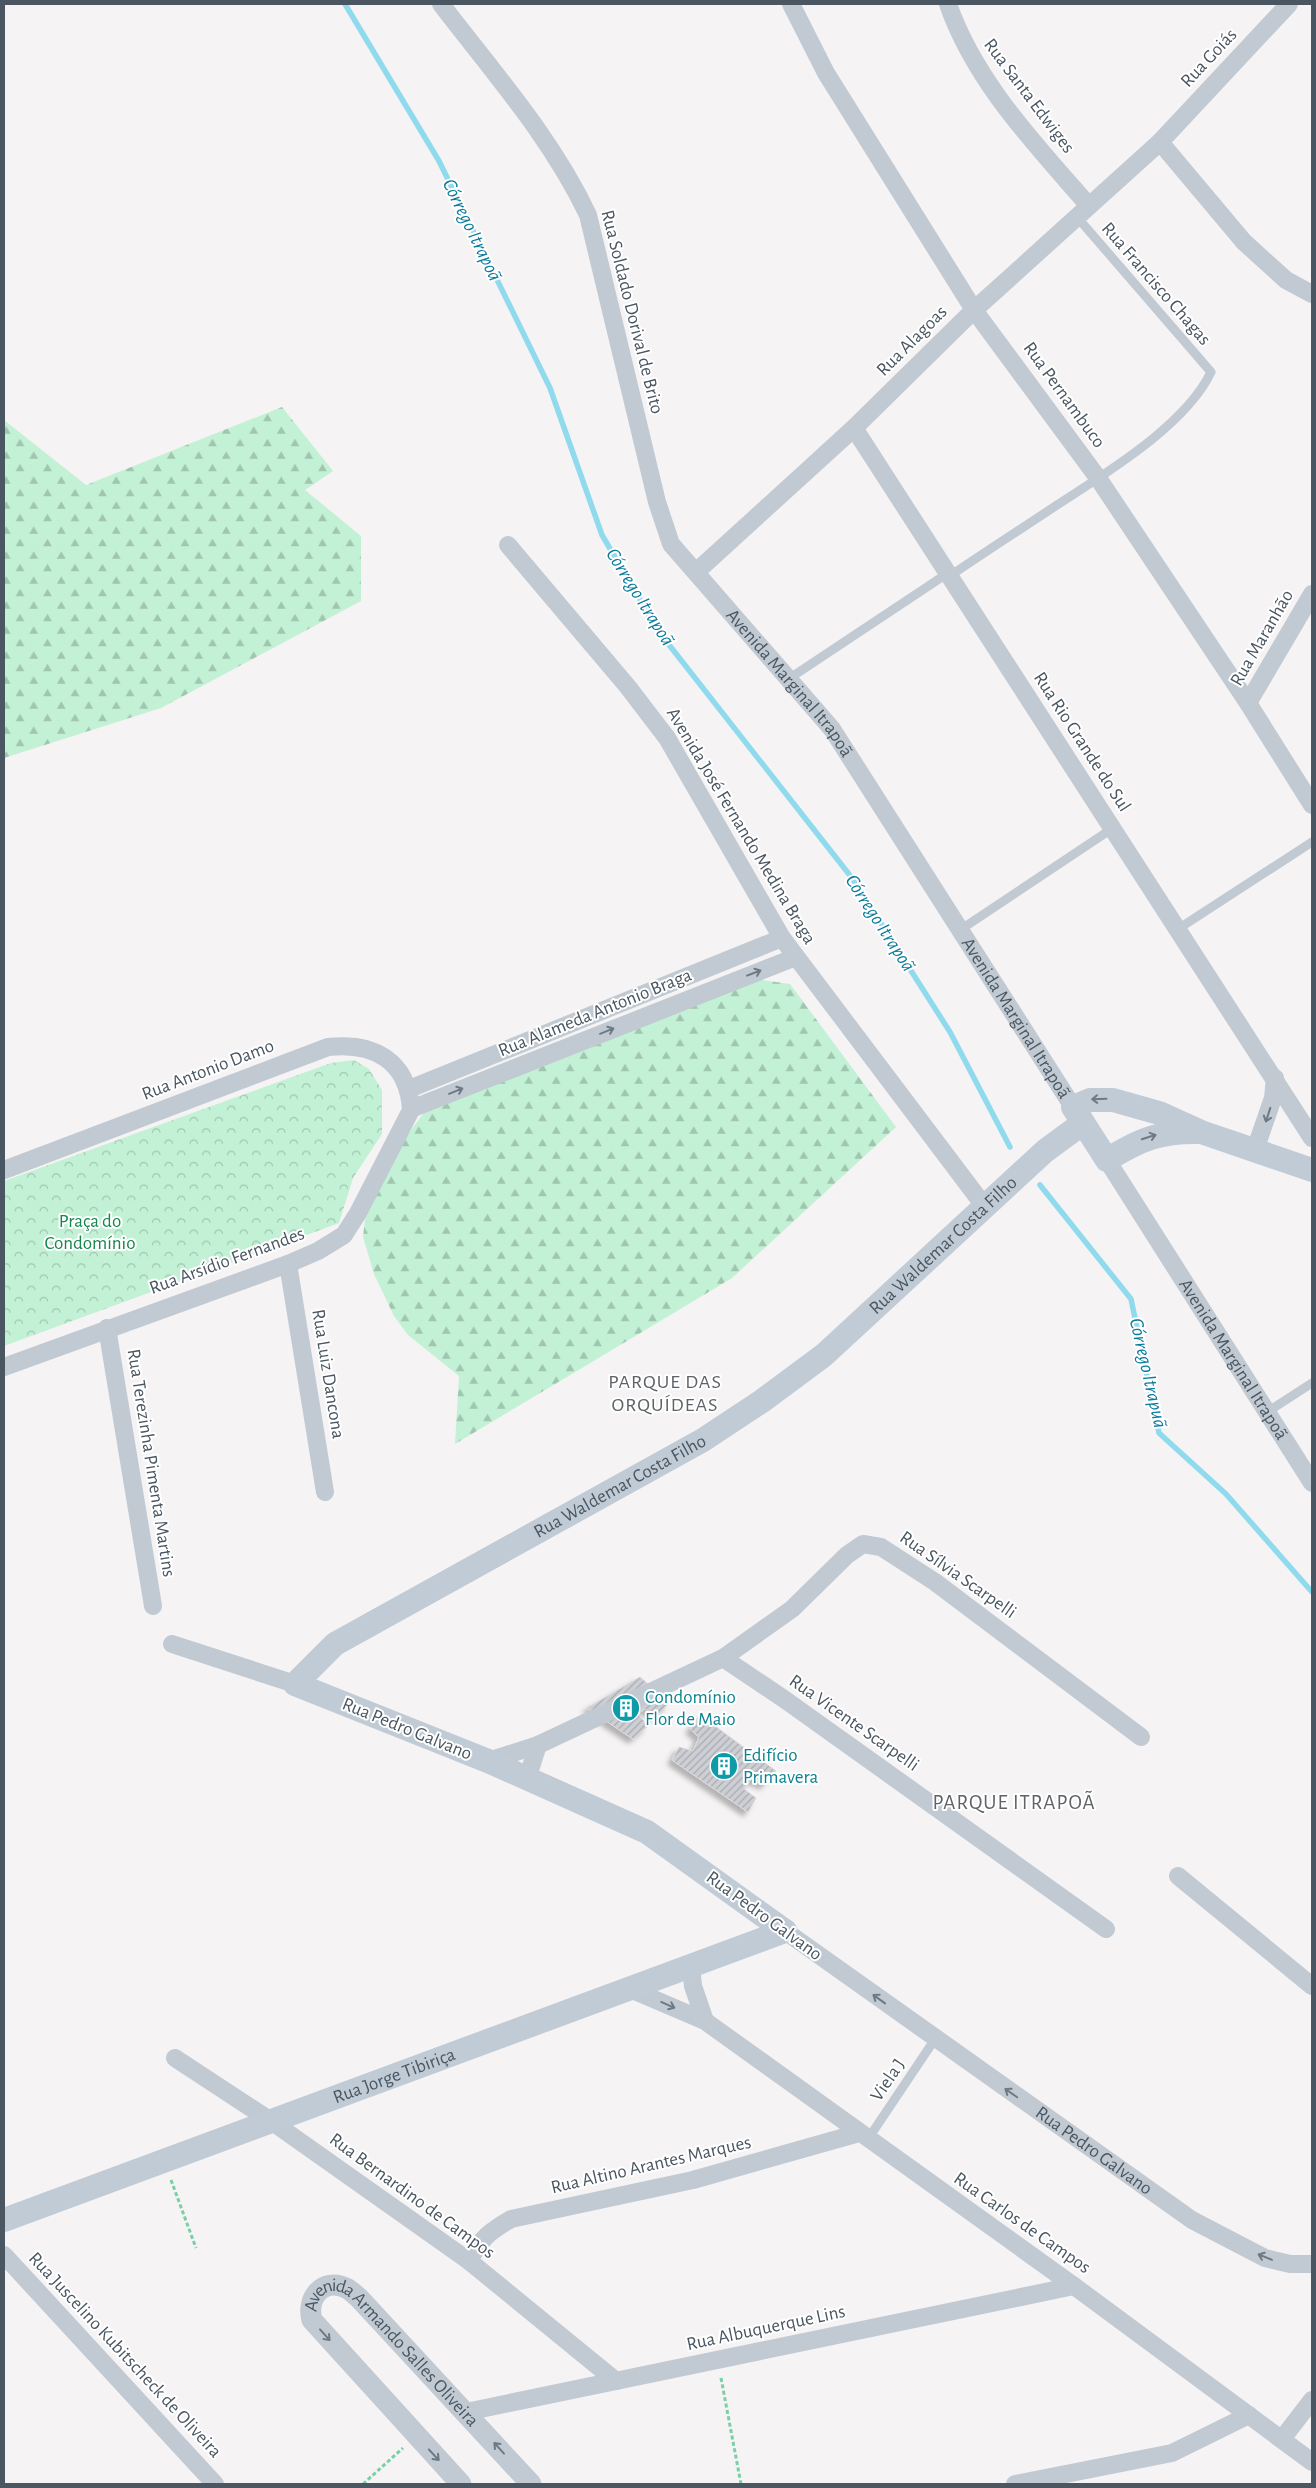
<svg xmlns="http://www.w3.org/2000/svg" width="1316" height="2488" font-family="'Alegreya Sans',sans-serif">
<defs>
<pattern id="forest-firs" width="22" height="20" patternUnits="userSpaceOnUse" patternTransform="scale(1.25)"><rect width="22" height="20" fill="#c3f1d5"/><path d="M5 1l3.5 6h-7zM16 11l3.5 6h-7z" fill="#a0c6b0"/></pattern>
<pattern id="park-crowns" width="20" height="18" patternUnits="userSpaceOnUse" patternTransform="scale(1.25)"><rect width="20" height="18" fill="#c3f1d5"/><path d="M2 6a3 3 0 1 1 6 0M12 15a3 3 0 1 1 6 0" fill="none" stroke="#a0c6b0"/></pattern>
<pattern id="building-hatch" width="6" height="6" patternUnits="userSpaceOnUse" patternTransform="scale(1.25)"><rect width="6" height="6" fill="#cdcfd5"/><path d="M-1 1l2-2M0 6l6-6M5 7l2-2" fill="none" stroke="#a8abb0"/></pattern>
<filter id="shadow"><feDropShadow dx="-4.5" dy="4.5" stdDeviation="2.5" flood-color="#0004"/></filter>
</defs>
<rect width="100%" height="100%" fill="#f5f3f3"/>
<g fill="url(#forest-firs)">
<polygon points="282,407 333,471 305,490 361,536 361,601 161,708 4,758 4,420 86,485"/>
<polygon points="755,979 790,984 896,1127 732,1278 455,1444 459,1376 408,1335 394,1316 374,1274 363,1237 365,1219 390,1159 428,1107"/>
</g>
<polygon fill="url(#park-crowns)" points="354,1060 369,1069 382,1090 382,1134 353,1178 339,1223 4,1346 4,1181 331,1063"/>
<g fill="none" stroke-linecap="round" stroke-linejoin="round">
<g stroke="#90daee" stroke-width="5.5">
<polyline points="345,4 439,161 550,388 602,535 659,632 852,878 950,1032 1010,1147"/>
<polyline points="1040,1185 1131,1299 1159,1433 1226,1494 1312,1592"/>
</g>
</g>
<g fill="url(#building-hatch)" stroke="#d7d9de" filter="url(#shadow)">
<polygon points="640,1677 669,1703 655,1717 645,1709 638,1714 648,1726 633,1739 587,1708"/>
<polygon points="700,1715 776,1771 764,1785 751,1779 744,1789 756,1798 748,1812 672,1760 679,1747 693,1751 699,1737 690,1729"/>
</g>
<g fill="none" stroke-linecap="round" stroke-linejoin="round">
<g stroke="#7ad0a6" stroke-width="3" stroke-dasharray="4 2.5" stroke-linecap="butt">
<polyline points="171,2180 196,2248"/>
<polyline points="721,2378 741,2484"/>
<polyline points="363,2484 403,2448"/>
</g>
<g stroke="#c1cad2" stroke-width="9">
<path d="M950 576C985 552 1021 529 1057 505 1106 473 1186 425 1211 372L1077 217"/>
<polyline points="790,678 948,573"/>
<polyline points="1178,929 1312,842"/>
<polyline points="960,930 1113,828"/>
<polyline points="1267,1412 1312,1383"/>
<polyline points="868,2139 935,2039"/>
</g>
<g stroke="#c1cad2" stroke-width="18">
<path id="s1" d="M441 4C493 72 551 137 588 215L657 502 671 544 832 729 1073 1107"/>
<polyline points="791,4 826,73 974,310 1098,478 1248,703 1312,805"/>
<path d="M948 4C975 82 1036 145 1089 206"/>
<polyline points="1160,142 1244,242 1286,280 1312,294"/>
<polyline points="854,428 1312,1138"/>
<polyline points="508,545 628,687 667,738 782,938 985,1207"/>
<polyline points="696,572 854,428 974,310 1160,142 1289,4"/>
<polyline points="1248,703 1312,594"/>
<polyline points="409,1089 782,938"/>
<polyline points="411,1109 796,957"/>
<polyline points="1255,1150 1273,1098 1275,1078"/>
<path id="s2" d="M1107 1160 1312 1483"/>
<path d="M4 1170 328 1047C373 1042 408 1060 411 1110L358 1213 344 1235 318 1251 288 1264 4 1367"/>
<polyline points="288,1264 325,1492"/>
<polyline points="107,1328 153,1606"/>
<polyline points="172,1644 295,1684"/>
<polyline points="723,1658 784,1699 1106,1929"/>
<polyline points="488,1761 538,1745 723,1658 792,1609 847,1555 863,1544 881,1547 935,1582 1141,1737"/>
<polyline points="527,1779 538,1745"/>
<polyline points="1178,1876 1312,1986"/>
<path id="s3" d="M785 1931 1192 2220 1265 2258 1290 2264H1312"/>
<polyline points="691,1966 693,1986 705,2021"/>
<polyline points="630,1989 705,2021 1074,2286 1312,2462"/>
<polyline points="175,2058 271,2121 469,2261 616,2381"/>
<polyline points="4,2255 215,2484"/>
<path d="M469 2261C481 2238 489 2232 511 2219L693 2180 859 2133"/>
<polyline points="466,2412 1074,2286"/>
<polyline points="1282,2439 1312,2400"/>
<polyline points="1015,2484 1172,2453 1249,2415"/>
</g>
<path stroke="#c1cad2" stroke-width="21" id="s4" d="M461 2484 312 2320C306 2299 322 2277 346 2288 351 2290 355 2295 359 2298L531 2484"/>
<g stroke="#c1cbd6" stroke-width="24">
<path d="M1201 1132C1161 1131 1140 1139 1107 1160L1073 1107 1090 1100H1113L1159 1113 1201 1132 1312 1170"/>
<path id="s5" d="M785 1931 647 1832 488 1761 295 1684 335 1644 703 1440 762 1401 824 1355 1045 1151 1083 1123"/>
<path id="s6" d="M4 2220 785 1931"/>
</g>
</g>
<defs><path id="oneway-shaft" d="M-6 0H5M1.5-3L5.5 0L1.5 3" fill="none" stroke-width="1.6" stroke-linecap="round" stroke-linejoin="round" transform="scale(1.25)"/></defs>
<g stroke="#6e7983">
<use href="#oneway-shaft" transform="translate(754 973) rotate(-21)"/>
<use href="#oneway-shaft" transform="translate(607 1031) rotate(-22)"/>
<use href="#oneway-shaft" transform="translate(456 1091) rotate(-22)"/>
<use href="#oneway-shaft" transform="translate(1268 1115) rotate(108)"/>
<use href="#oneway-shaft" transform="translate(879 1999) rotate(-144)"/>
<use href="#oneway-shaft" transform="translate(668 2005) rotate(24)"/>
<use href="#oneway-shaft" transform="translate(1011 2093) rotate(-145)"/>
<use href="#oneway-shaft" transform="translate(1265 2257) rotate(-158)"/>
<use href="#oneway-shaft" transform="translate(325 2335) rotate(48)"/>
<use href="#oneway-shaft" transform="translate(499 2448) rotate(-132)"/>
<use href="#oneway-shaft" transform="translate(434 2455) rotate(47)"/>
</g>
<g stroke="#6e7984">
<use href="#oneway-shaft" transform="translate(1099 1099) rotate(178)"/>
<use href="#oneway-shaft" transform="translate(1149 1137) rotate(-18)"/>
</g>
<defs>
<symbol id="building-disc" viewBox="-11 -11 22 22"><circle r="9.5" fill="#0f9aa8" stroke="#fff"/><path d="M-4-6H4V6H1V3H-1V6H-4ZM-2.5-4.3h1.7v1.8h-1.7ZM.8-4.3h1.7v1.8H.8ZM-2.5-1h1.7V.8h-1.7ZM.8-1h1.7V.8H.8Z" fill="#fff"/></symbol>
</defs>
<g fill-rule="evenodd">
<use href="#building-disc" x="610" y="1692" width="32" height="32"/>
<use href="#building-disc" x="708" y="1750" width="32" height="32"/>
</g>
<g text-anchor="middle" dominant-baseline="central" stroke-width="4" stroke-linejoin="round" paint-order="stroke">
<g font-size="19" fill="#4a5661" stroke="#fff">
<text transform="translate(1209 58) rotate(-47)">Rua Goiás</text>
<text transform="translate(1029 96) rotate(53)">Rua Santa Edwiges</text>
<text transform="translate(1156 284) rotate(49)">Rua Francisco Chagas</text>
<text transform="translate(632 312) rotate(76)">Rua Soldado Dorival de Brito</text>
<text transform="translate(912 341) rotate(-45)">Rua Alagoas</text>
<text transform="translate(1064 395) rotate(54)">Rua Pernambuco</text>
<text transform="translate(1262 638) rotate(-60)">Rua Maranhão</text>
<text stroke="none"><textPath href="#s1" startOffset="780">Avenida Marginal Itrapoã</textPath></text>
<text transform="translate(1082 742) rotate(57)">Rua Rio Grande do Sul</text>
<text transform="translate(741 826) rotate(59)">Avenida José Fernando Medina Braga</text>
<text transform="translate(595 1013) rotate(-22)">Rua Alameda Antonio Braga</text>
<text stroke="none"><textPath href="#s1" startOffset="1185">Avenida Marginal Itrapoã</textPath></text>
<text transform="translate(208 1070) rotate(-21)">Rua Antonio Damo</text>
<text stroke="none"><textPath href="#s5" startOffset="1339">Rua Waldemar Costa Filho</textPath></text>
<text transform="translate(227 1261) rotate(-20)">Rua Arsídio Fernandes</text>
<text stroke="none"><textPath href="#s2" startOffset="236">Avenida Marginal Itrapoã</textPath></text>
<text transform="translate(328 1374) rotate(81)">Rua Luiz Dancona</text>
<text transform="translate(151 1463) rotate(81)">Rua Terezinha Pimenta Martins</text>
<text stroke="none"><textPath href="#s5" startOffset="934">Rua Waldemar Costa Filho</textPath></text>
<text transform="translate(958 1575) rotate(35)">Rua Sílvia Scarpelli</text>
<text transform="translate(854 1723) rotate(35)">Rua Vicente Scarpelli</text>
<text transform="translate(407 1729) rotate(22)">Rua Pedro Galvano</text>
<text transform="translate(764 1916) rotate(36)">Rua Pedro Galvano</text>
<text stroke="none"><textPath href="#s6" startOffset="416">Rua Jorge Tibiriça</textPath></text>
<text transform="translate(888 2080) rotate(-56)">Viela J</text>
<text stroke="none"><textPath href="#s3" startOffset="379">Rua Pedro Galvano</textPath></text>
<text transform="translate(651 2165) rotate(-13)">Rua Altino Arantes Marques</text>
<text transform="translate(412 2196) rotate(36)">Rua Bernardino de Campos</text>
<text transform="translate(1022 2223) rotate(35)">Rua Carlos de Campos</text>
<text transform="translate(766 2328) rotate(-12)">Rua Albuquerque Lins</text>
<text transform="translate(125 2355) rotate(47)">Rua Juscelino Kubitscheck de Oliveira</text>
<text stroke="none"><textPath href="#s4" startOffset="350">Avenida Armando Salles Oliveira</textPath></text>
</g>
<g font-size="19" fill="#17864f" stroke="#fff">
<text x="90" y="1221">Praça do<tspan x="90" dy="22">Condomínio</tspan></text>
</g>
<g font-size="19" fill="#0d838f" stroke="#fff" text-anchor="start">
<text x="645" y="1697">Condomínio<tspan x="645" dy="22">Flor de Maio</tspan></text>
<text x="743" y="1755">Edifício<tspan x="743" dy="22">Primavera</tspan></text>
</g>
<g font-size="20" font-style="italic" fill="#0c7c9b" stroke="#fff">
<text transform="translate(472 230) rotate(64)">Córrego Itrapoã</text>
<text transform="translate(640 597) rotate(58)">Córrego Itrapoã</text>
<text transform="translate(880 923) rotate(57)">Córrego Itrapoã</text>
<text transform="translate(1148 1373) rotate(77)">Córrego Itrapuã</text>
</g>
<g font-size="20" letter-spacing="1" fill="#5f6368" stroke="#fff">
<text x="665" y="1382">PARQUE DAS<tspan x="665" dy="23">ORQUÍDEAS</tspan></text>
</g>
<g font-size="21" letter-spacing="1" fill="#5f6368" stroke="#fff">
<text x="1014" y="1802">PARQUE ITRAPOÃ</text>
</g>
</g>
<rect width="1316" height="2488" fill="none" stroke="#4a5661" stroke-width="10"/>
</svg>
